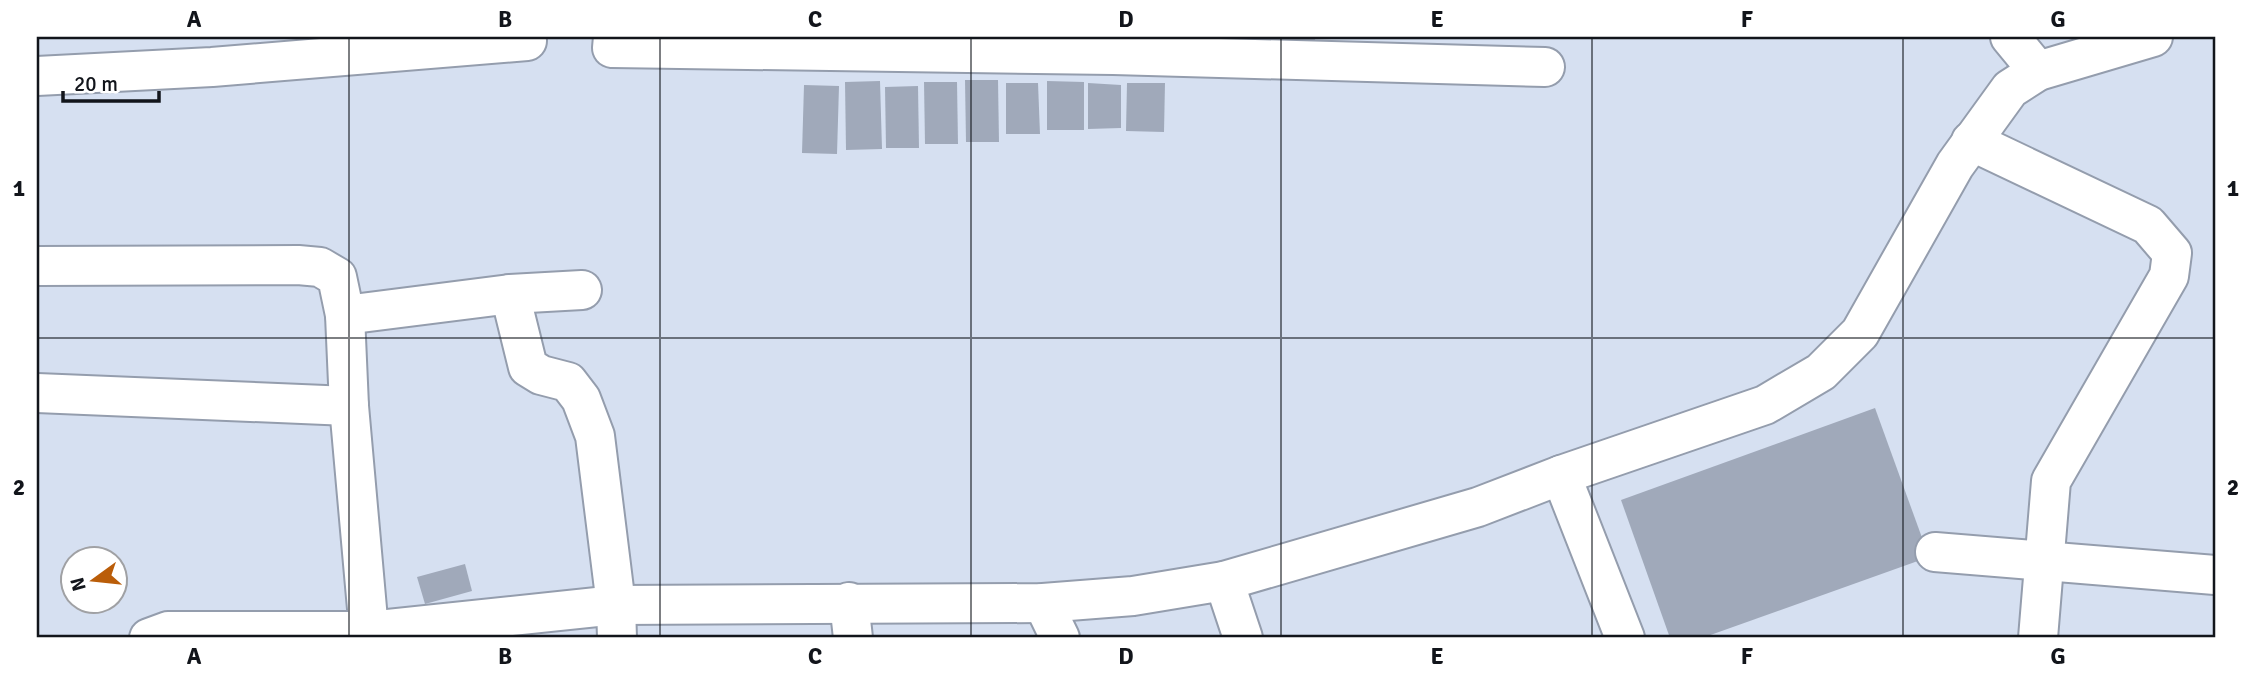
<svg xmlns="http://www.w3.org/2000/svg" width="2252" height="675" font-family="Signika,sans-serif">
<rect width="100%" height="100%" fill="#d6e0f1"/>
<g fill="#a0a9ba">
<polygon points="1280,37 1315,37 1315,43 1280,41"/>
<polygon points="965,80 998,80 999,142 966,142"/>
<polygon points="880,81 882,149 846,150 845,82"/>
<polygon points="1047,81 1084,82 1084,130 1047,130"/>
<polygon points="924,82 957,82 958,144 925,144"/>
<polygon points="1006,83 1038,83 1040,134 1006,134"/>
<polygon points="1088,83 1121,85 1121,128 1088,129"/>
<polygon points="1127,83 1165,83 1164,132 1126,131"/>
<polygon points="804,85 839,86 837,154 802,153"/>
<polygon points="918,86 919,148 886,148 885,87"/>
<polygon points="1875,408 1929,557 1702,638 1670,638 1621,500"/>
<polygon points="465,564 472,591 425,604 417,577"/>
</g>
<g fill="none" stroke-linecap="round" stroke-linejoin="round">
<defs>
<g id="minor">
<polyline points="613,37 612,48 1113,55 1545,67"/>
<polyline points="2010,37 2038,71"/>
<polyline points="37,76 212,67 527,41"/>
<polyline points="1971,141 2148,225 2172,253 2169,276 2051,481 2038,638"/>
<polyline points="37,266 298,265 320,267 337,277 345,315 349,406 369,631"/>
<polyline points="510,294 528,367 541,375 568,382 581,399 595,436 616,605 617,638"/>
<polyline points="345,315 510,294 582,290"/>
<polyline points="37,393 349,406"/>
<polyline points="1561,475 1625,638"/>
<polyline points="1935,552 2215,575"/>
<polyline points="1224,581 1243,638"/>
<polyline points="849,602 853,638"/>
<polyline points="1043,603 1060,638"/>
<polyline points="149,638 168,631 369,631 616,605 1043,603 1133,596 1224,581 1478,507 1561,475 1765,405 1821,372 1860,333 1955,165 2010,89 2038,71 2153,37"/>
</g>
</defs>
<use href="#minor" stroke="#949dad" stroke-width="42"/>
<use href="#minor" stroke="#fff" stroke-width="38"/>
</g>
<path fill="none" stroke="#12151b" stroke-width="2" stroke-opacity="0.55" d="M349 37V638M660 37V638M971 37V638M1281 37V638M1592 37V638M1903 37V638M37 338H2215"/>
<rect width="2252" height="675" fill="none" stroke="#ffffff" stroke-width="77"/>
<g transform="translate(94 580) rotate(255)"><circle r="33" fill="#ffffff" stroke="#a0a1a4" stroke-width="2"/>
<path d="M0-5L12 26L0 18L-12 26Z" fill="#ba5d09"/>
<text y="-10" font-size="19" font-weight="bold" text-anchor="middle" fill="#12151b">N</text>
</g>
<path d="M63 91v10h96v-10" fill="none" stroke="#12151b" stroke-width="3.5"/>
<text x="74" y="91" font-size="21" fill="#12151b" stroke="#ffffff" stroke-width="5" paint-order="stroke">20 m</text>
<rect x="38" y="38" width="2176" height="598" fill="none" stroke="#12151b" stroke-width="2.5"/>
<g font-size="23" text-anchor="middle" font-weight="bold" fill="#12151b">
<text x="194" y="27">A</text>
<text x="505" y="27">B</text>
<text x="815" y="27">C</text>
<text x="1126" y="27">D</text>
<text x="1437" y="27">E</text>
<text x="1747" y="27">F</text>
<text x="2058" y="27">G</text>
<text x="19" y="196">1</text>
<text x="2233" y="196">1</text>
<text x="19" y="495">2</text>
<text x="2233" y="495">2</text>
<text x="194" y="664">A</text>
<text x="505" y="664">B</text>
<text x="815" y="664">C</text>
<text x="1126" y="664">D</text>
<text x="1437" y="664">E</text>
<text x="1747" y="664">F</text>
<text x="2058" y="664">G</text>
</g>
</svg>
